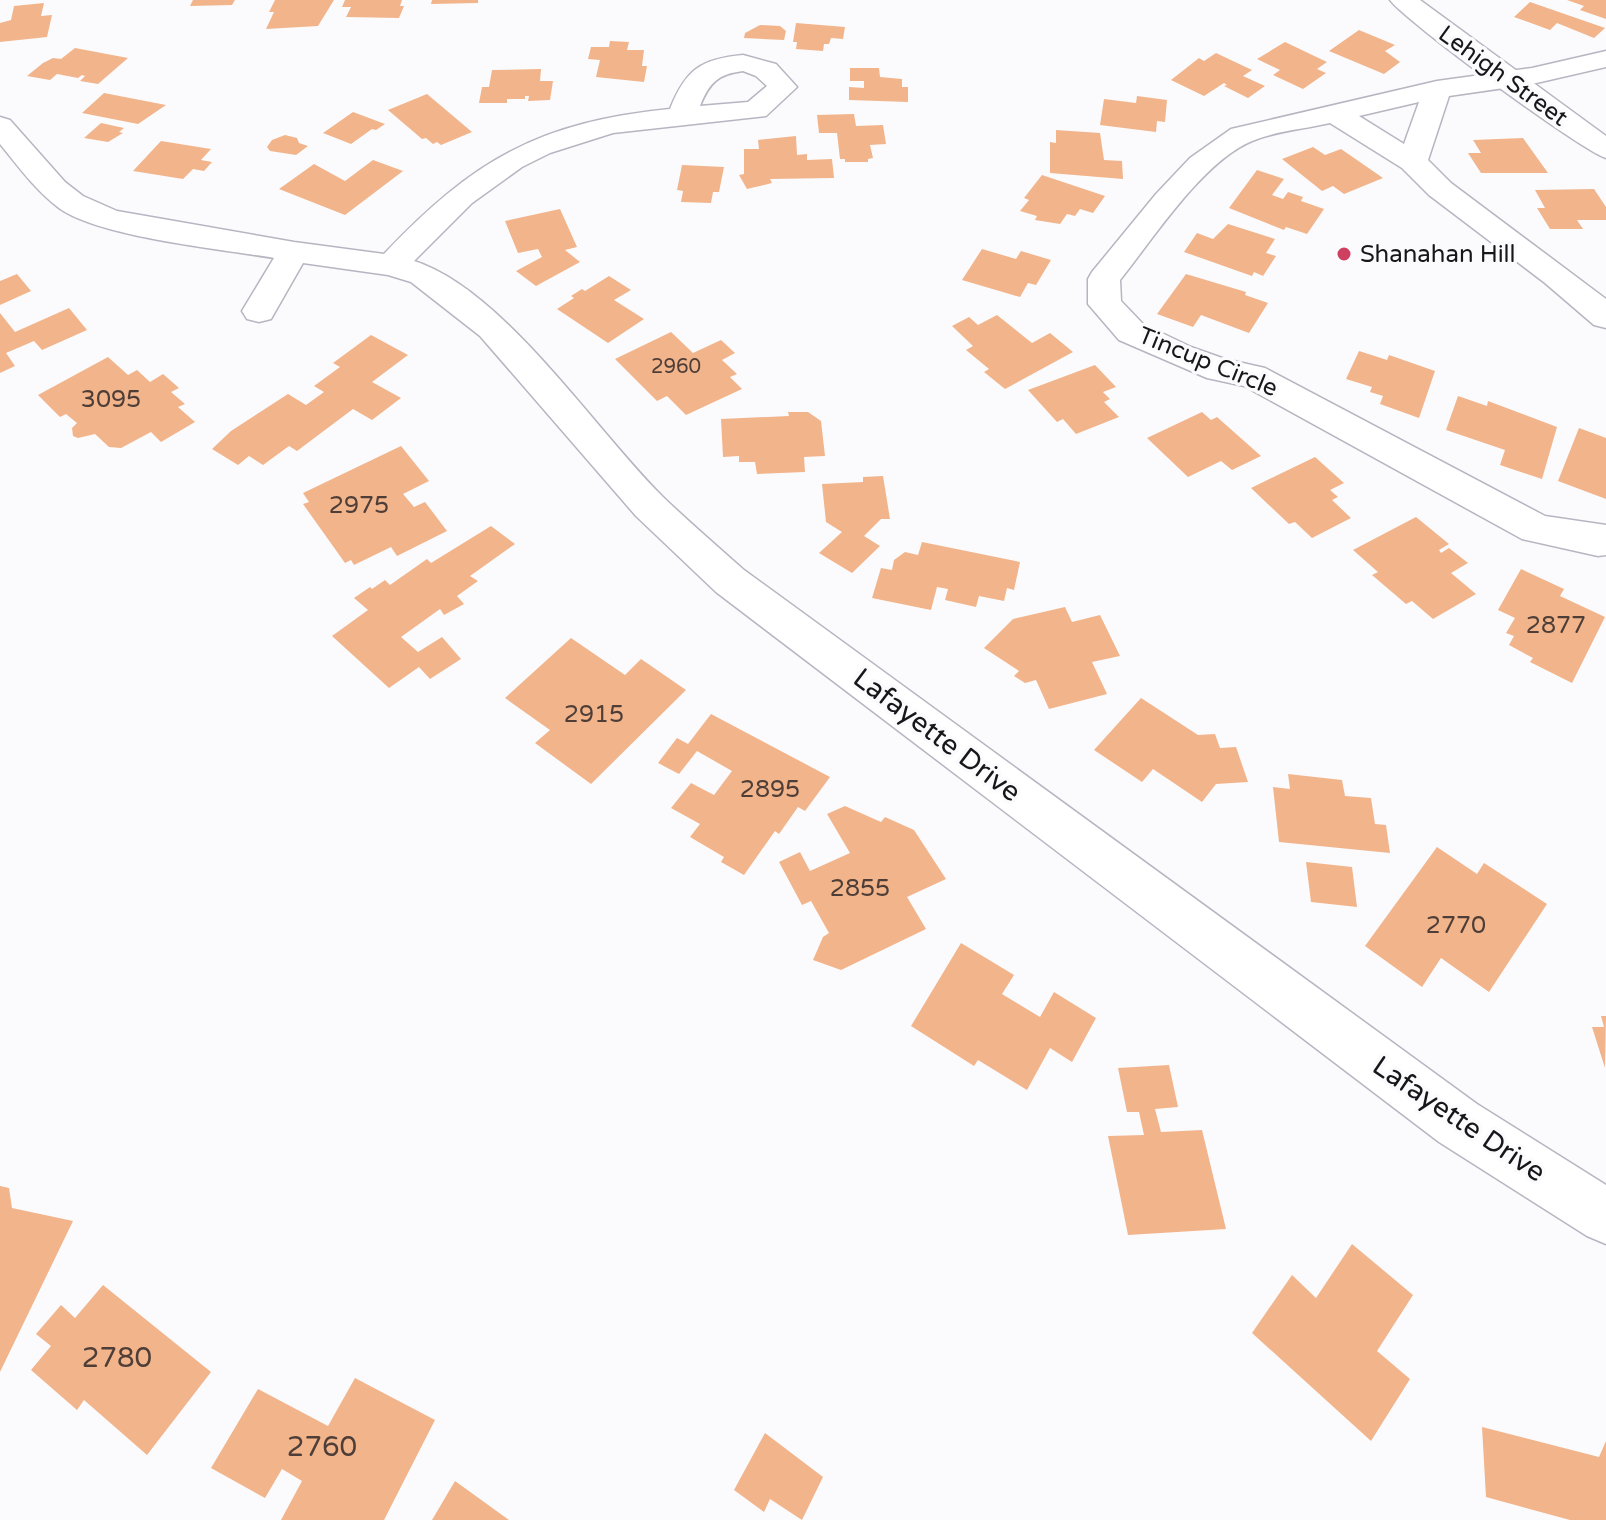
<svg xmlns="http://www.w3.org/2000/svg" width="1606" height="1520" font-family="'Varela Round',sans-serif">
<rect width="100%" height="100%" fill="#fbfbfd"/>
<g fill="#f2b48b">
<polygon points="193,0 235,0 232,5 190,6"/>
<polygon points="275,0 334,0 318,26 266,29 274,12 269,12"/>
<polygon points="345,0 402,0 400,6 404,6 399,18 346,17 351,7 342,7"/>
<polygon points="432,0 478,0 478,3 431,4"/>
<polygon points="1567,0 1606,0 1606,19 1580,10 1584,6"/>
<polygon points="1530,2 1605,28 1594,38 1557,23 1550,30 1514,17"/>
<polygon points="44,3 41,16 52,15 47,37 0,42 0,23 11,20 14,6"/>
<polygon points="796,23 845,27 843,39 831,38 829,44 824,44 823,51 796,49 797,42 793,42"/>
<polygon points="760,25 780,26 786,31 784,40 744,38 745,33"/>
<polygon points="1359,30 1395,45 1385,51 1400,62 1384,74 1329,51"/>
<polygon points="610,41 629,42 627,50 644,50 642,66 647,66 644,82 596,77 600,60 588,59 591,47 609,47"/>
<polygon points="1285,42 1327,62 1317,69 1326,73 1303,89 1273,75 1280,70 1257,59"/>
<polygon points="75,48 128,58 98,84 80,81 85,76 82,75 78,78 57,74 50,80 27,76 43,63 53,58 61,59"/>
<polygon points="1216,53 1252,70 1243,76 1265,86 1248,98 1224,86 1227,85 1224,83 1204,96 1171,80 1199,58 1204,61"/>
<polygon points="850,68 879,68 880,77 902,79 902,87 908,87 908,102 849,100 849,87 864,88 864,81 850,81"/>
<polygon points="541,69 540,81 553,81 550,100 528,101 529,96 525,96 525,99 507,99 507,103 479,103 482,87 489,87 492,70"/>
<polygon points="104,93 166,105 138,124 82,113"/>
<polygon points="427,94 472,132 441,145 437,142 433,144 426,138 422,139 388,110"/>
<polygon points="1137,96 1167,100 1165,122 1157,121 1156,132 1100,125 1104,99 1136,103"/>
<polygon points="353,112 385,124 376,130 372,129 351,144 323,133"/>
<polygon points="854,114 856,126 883,125 886,144 870,145 873,158 868,159 868,162 845,162 845,159 840,159 837,133 819,133 817,115"/>
<polygon points="101,123 124,128 119,132 123,133 108,142 84,138"/>
<polygon points="1056,130 1100,133 1104,160 1122,161 1123,179 1050,173 1050,142 1056,143"/>
<polygon points="285,135 297,138 299,143 308,146 296,155 270,151 267,147 272,140"/>
<polygon points="796,136 797,155 807,154 807,160 832,159 834,178 770,179 772,183 747,189 739,175 744,174 744,149 759,149 758,140"/>
<polygon points="1523,138 1548,173 1481,173 1468,153 1481,153 1473,140"/>
<polygon points="161,141 211,149 201,160 212,162 204,171 193,169 183,179 133,171"/>
<polygon points="1313,147 1325,155 1341,149 1383,178 1344,194 1333,186 1322,191 1282,159"/>
<polygon points="373,160 403,171 345,215 279,189 314,164 345,181"/>
<polygon points="682,165 724,167 719,192 713,192 711,203 681,202 683,191 677,190"/>
<polygon points="1257,170 1284,179 1272,195 1283,199 1288,192 1303,197 1301,201 1324,209 1307,234 1286,227 1284,230 1229,208"/>
<polygon points="1042,175 1105,196 1093,213 1080,209 1075,216 1067,214 1060,224 1035,220 1037,216 1020,211 1029,200 1024,198"/>
<polygon points="1594,189 1606,207 1606,220 1577,220 1583,229 1550,229 1537,208 1545,208 1535,190"/>
<polygon points="560,209 577,247 565,250 580,262 536,286 516,271 542,257 538,249 518,253 505,221"/>
<polygon points="1228,224 1275,239 1266,253 1276,256 1263,276 1254,272 1252,276 1184,252 1197,233 1213,239"/>
<polygon points="982,249 1016,259 1021,251 1051,260 1036,285 1028,283 1020,297 962,280"/>
<polygon points="17,274 31,291 0,305 0,281"/>
<polygon points="1186,274 1246,292 1245,295 1268,303 1249,333 1201,315 1193,327 1157,314"/>
<polygon points="609,276 631,290 614,300 644,319 608,343 557,309 574,298 571,296 582,289 585,291"/>
<polygon points="69,308 87,330 42,350 34,341 6,353 15,366 0,373 0,313 15,332"/>
<polygon points="997,315 1032,343 1050,333 1073,352 1005,389 984,372 989,369 966,350 973,346 952,326 969,317 978,325"/>
<polygon points="671,332 693,353 721,340 735,353 722,360 737,374 730,377 742,389 686,415 667,396 657,401 615,359"/>
<polygon points="371,335 408,355 372,382 401,398 372,420 353,409 297,451 289,446 263,465 249,456 238,465 212,449 231,431 288,394 306,405 324,392 314,386 340,367 333,363"/>
<polygon points="1359,351 1387,360 1389,355 1435,371 1419,418 1380,404 1383,396 1370,392 1372,387 1346,379"/>
<polygon points="108,357 128,375 137,370 150,382 163,374 179,388 171,392 185,404 178,407 195,422 161,442 151,432 121,448 109,447 95,434 78,438 73,436 72,428 77,423 66,414 60,417 38,395"/>
<polygon points="1095,365 1116,387 1103,392 1110,399 1104,402 1119,417 1076,434 1063,419 1057,422 1028,390"/>
<polygon points="1458,396 1487,406 1488,401 1557,427 1542,479 1500,465 1505,450 1446,430"/>
<polygon points="788,412 808,412 821,421 825,456 804,457 805,472 757,474 755,462 739,462 739,456 723,457 721,419 789,416"/>
<polygon points="1202,412 1211,420 1217,417 1261,456 1232,470 1221,461 1188,477 1147,438"/>
<polygon points="1579,428 1606,438 1606,499 1558,481"/>
<polygon points="401,446 429,481 403,494 414,507 425,502 447,531 397,556 391,547 354,565 351,560 345,563 303,504 309,502 303,493"/>
<polygon points="1315,457 1344,483 1330,490 1338,497 1332,500 1351,518 1312,538 1295,522 1289,524 1251,488"/>
<polygon points="883,476 890,519 881,519 864,536 880,546 852,573 819,553 842,532 826,522 822,484 863,482 863,477"/>
<polygon points="1416,517 1449,544 1439,550 1441,553 1449,548 1468,563 1451,573 1476,594 1433,619 1412,601 1406,604 1372,575 1378,572 1353,550"/>
<polygon points="491,526 515,544 470,576 478,581 457,596 464,604 444,615 440,609 401,637 418,652 442,637 461,659 430,679 419,667 389,688 332,636 368,610 354,598 370,587 372,589 385,580 390,585 427,559 431,563"/>
<polygon points="922,542 1020,562 1014,590 1007,588 1004,601 979,596 976,607 945,600 948,589 937,587 931,610 872,598 881,568 892,570 894,560 905,552 918,555"/>
<polygon points="1521,569 1564,589 1560,596 1605,617 1572,683 1530,662 1533,658 1509,645 1514,636 1506,633 1515,618 1498,610"/>
<polygon points="1065,607 1072,622 1100,615 1120,656 1092,662 1107,694 1049,709 1036,680 1025,683 1014,676 1019,671 984,648 1013,619"/>
<polygon points="571,638 625,675 641,659 686,690 591,784 535,743 550,730 505,698"/>
<polygon points="1141,698 1198,735 1215,734 1220,748 1236,747 1248,782 1216,784 1202,802 1153,769 1142,782 1094,750"/>
<polygon points="711,714 830,777 805,811 798,807 779,834 775,831 744,875 721,862 724,857 690,837 700,824 671,808 691,783 714,795 732,771 697,751 679,774 658,763 677,738 688,744"/>
<polygon points="1288,774 1342,780 1345,796 1371,798 1375,824 1386,825 1390,853 1279,842 1273,787 1290,789"/>
<polygon points="845,806 881,822 885,817 914,830 946,879 907,897 926,929 841,970 813,960 823,937 829,933 811,901 802,905 779,862 800,852 810,871 850,853 827,814"/>
<polygon points="1437,847 1477,874 1484,863 1547,904 1489,992 1441,958 1422,987 1365,946"/>
<polygon points="1306,862 1352,867 1357,907 1311,902"/>
<polygon points="961,943 1014,975 1002,994 1040,1017 1054,992 1096,1018 1072,1062 1050,1048 1027,1090 978,1060 974,1066 911,1026"/>
<polygon points="1601,1016 1606,1016 1605,1068 1592,1027 1604,1027"/>
<polygon points="1169,1065 1178,1107 1155,1109 1161,1132 1202,1130 1226,1229 1128,1235 1108,1136 1144,1135 1139,1112 1127,1112 1118,1068"/>
<polygon points="0,1186 9,1188 12,1208 73,1221 0,1372"/>
<polygon points="1352,1244 1413,1295 1377,1351 1410,1379 1371,1441 1252,1333 1292,1275 1316,1298"/>
<polygon points="103,1285 211,1372 147,1455 84,1400 77,1410 31,1370 51,1346 36,1334 61,1305 75,1318"/>
<polygon points="355,1378 435,1420 384,1520 281,1520 302,1481 282,1469 265,1498 211,1468 258,1389 328,1426"/>
<polygon points="1482,1427 1599,1457 1606,1441 1606,1520 1570,1520 1486,1497"/>
<polygon points="765,1433 823,1477 802,1520 770,1499 764,1512 734,1490"/>
<polygon points="455,1481 509,1520 432,1520"/>
</g>
<g fill="none" stroke-linecap="round" stroke-linejoin="round">
<defs>
<g id="street">
<path d="M1606 51V67L1532 84 1449 96 1428 160 1451 183 1606 299V328L1594 325 1545 283 1429 195 1402 168 1330 123C1305 129 1275 131 1252 141 1203 161 1153 239 1120 280L1121 301 1143 324 1191 347 1225 359 1265 368 1545 516 1606 525V555L1598 556 1522 539 1244 386 1207 378 1119 340 1088 304V279L1092 272 1156 194 1190 158 1231 129 1437 81 1532 68ZM1419 102 1404 144 1359 116Z"/>
<path d="M743 55 776 64 797 87 766 116 613 133 550 153 522 167 472 203 414 261C503 289 595 430 663 497 689 522 717 546 744 570L1477 1104 1606 1185V1244L1587 1236 1439 1142 716 592 636 516 480 336 411 282 388 275 303 263 271 319 259 322 247 319 242 311 274 258C221 249 99 237 59 208 36 191 18 166 0 144V117L10 120 65 182 83 196 117 211 294 242 384 254C474 159 540 122 670 109 686 69 701 59 743 55ZM743 71 756 76 767 86 748 102 700 106C709 83 718 74 743 71Z"/>
</g>
<path id="secondary" d="M1390 0H1420L1606 136V158C1583 152 1404 20 1390 0Z"/>
</defs>
<use href="#street" stroke="#b5b6c1" stroke-width="3"/>
<use href="#secondary" stroke="#b5b6c1" stroke-width="3"/>
<use href="#street" fill="#fff" fill-rule="evenodd"/>
<use href="#secondary" fill="#fff" fill-rule="evenodd"/>
</g>
<circle fill="#ce3f60" stroke="#fbfbfd" stroke-width="3" cx="1344" cy="254" r="8"/>
<g text-anchor="middle" dominant-baseline="central" stroke-width="7" stroke-linejoin="round" paint-order="stroke">
<g font-size="20" fill="#4e3e37">
<text x="676" y="367">2960</text>
</g>
<g font-size="24" fill="#17171b" stroke="#fbfbfd">
<text transform="translate(1503 76) rotate(36)">Lehigh Street</text>
<text transform="translate(1208 362) rotate(22)">Tincup Circle</text>
</g>
<g font-size="24" fill="#17171b" stroke="#fbfbfd" text-anchor="start">
<text x="1360" y="254">Shanahan Hill</text>
</g>
<g font-size="24" fill="#4e3e37">
<text x="111" y="399">3095</text>
<text x="359" y="505">2975</text>
<text x="1556" y="625">2877</text>
<text x="594" y="714">2915</text>
<text x="770" y="789">2895</text>
<text x="860" y="888">2855</text>
<text x="1456" y="925">2770</text>
</g>
<g font-size="28" fill="#17171b" stroke="#fbfbfd">
<text transform="translate(937 735) rotate(37)">Lafayette Drive</text>
<text transform="translate(1459 1119) rotate(34)">Lafayette Drive</text>
</g>
<g font-size="28" fill="#4e3e37">
<text x="117" y="1358">2780</text>
<text x="322" y="1447">2760</text>
</g>
</g>
</svg>
